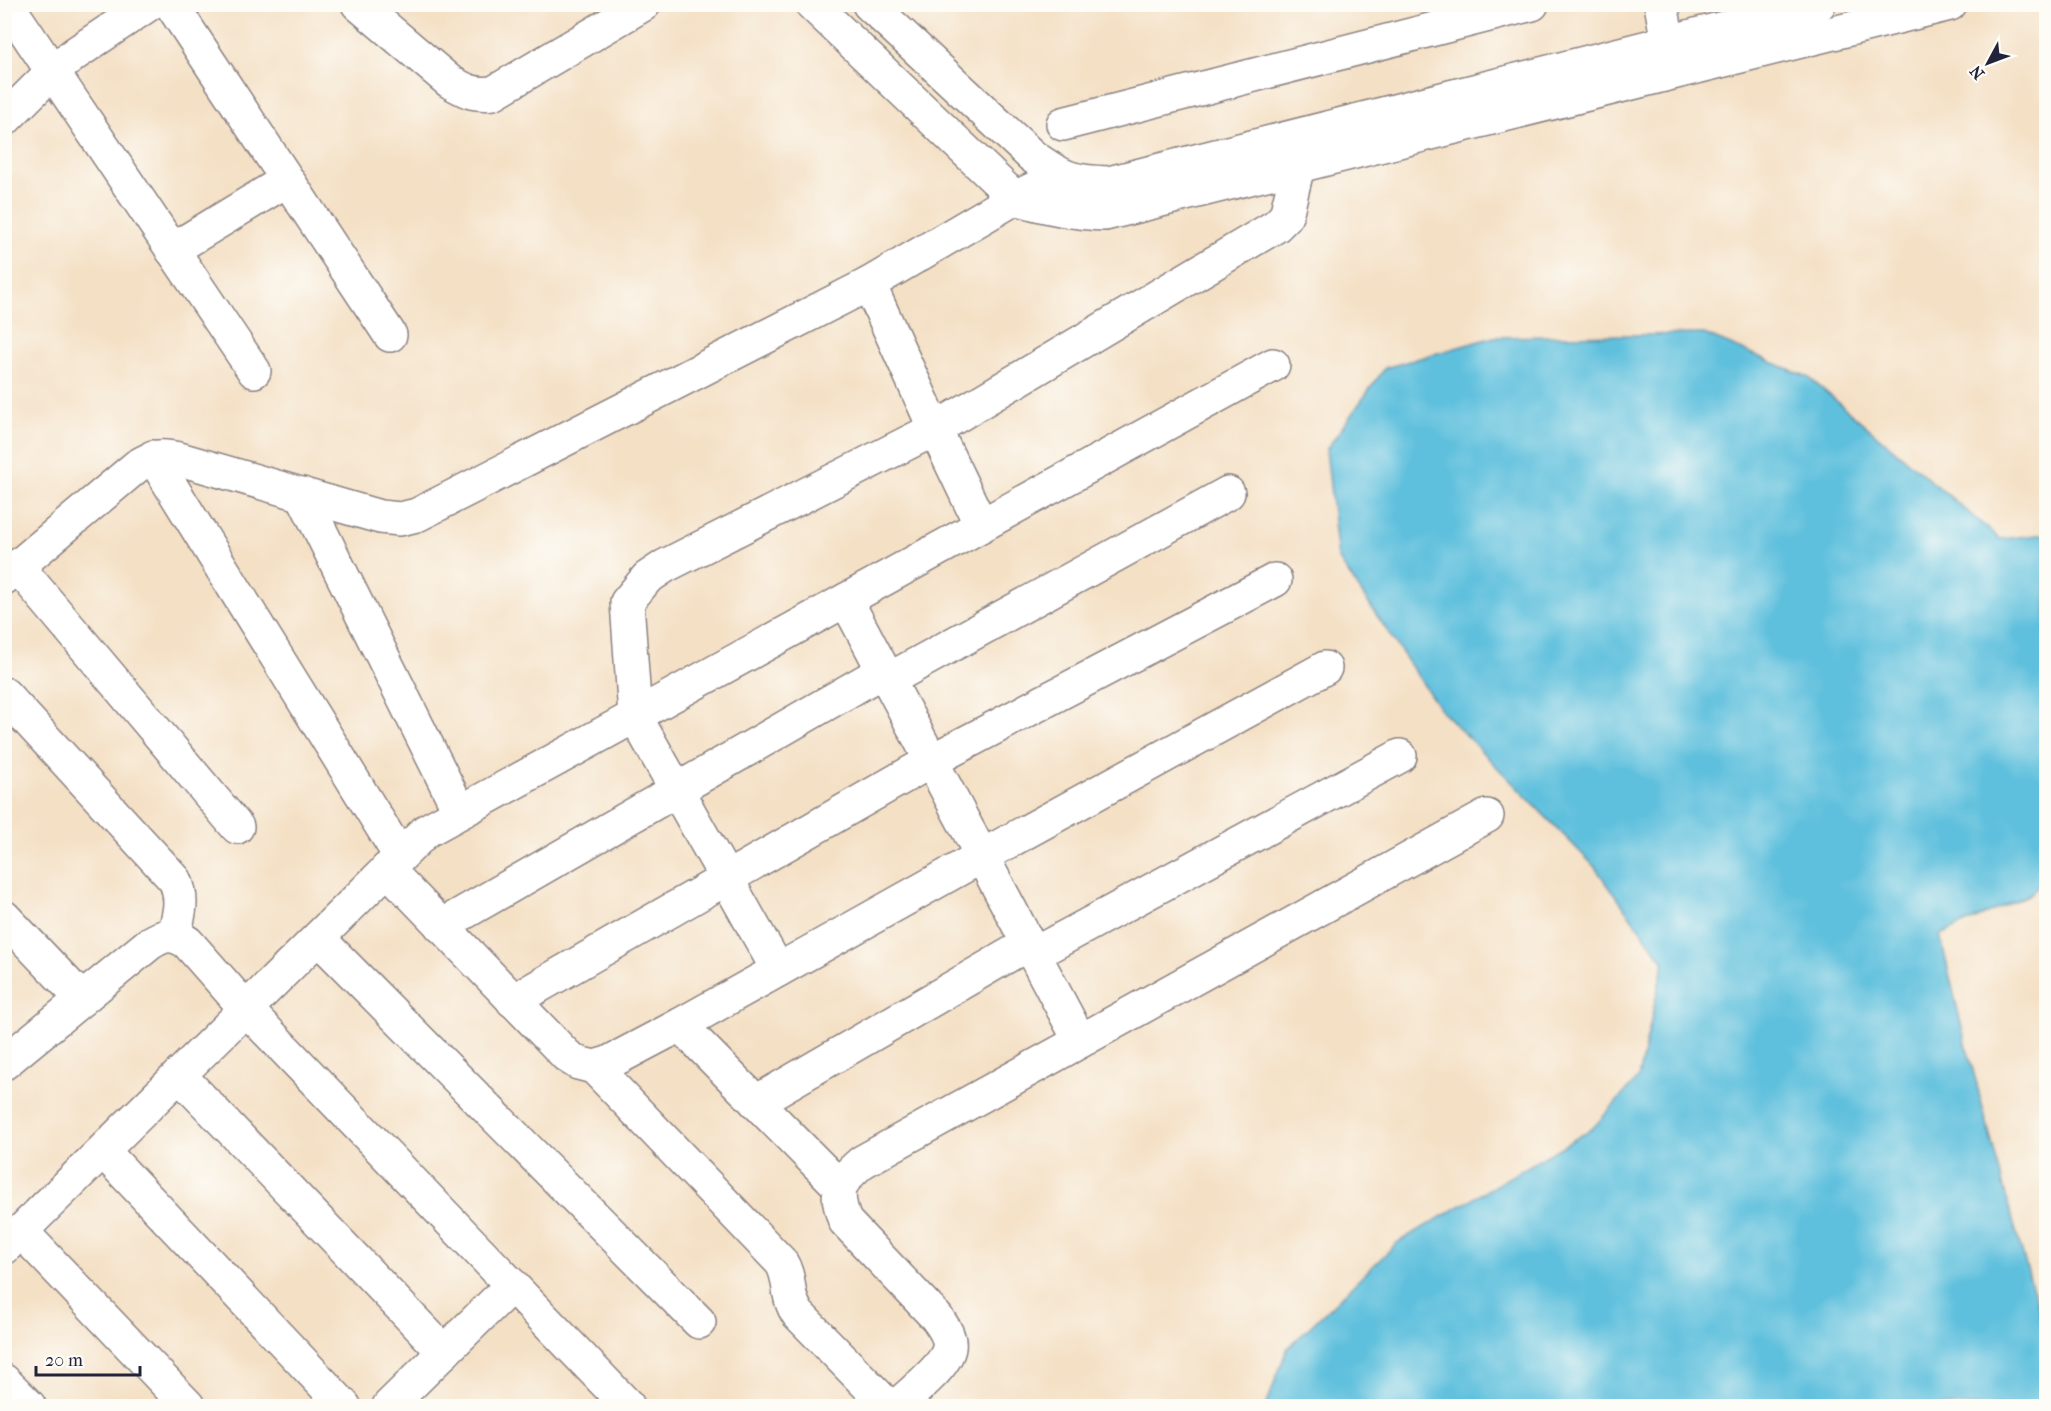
<svg xmlns="http://www.w3.org/2000/svg" width="2051" height="1411" font-family="'IM FELL French Canon',serif">
<rect width="100%" height="100%" fill="#fdfcf7"/>
<filter id="ink" filterUnits="userSpaceOnUse"><feTurbulence type="fractalNoise" baseFrequency=".0167" numOctaves="2"/><feDisplacementMap in="SourceGraphic" scale="12" xChannelSelector="R" yChannelSelector="G"/><feConvolveMatrix kernelMatrix="1 2 1 2 8 2 1 2 1" color-interpolation-filters="sRGB"/></filter>
<filter id="wash" filterUnits="userSpaceOnUse"><feTurbulence type="fractalNoise" baseFrequency=".008" numOctaves="4" result="noise"/><feDisplacementMap in="SourceGraphic" scale="24" xChannelSelector="R" yChannelSelector="G"/><feGaussianBlur stdDeviation="1.35" result="paint"/><feColorMatrix in="noise" values="0 0 0 0 0 0 0 0 0 0 0 0 0 0 0 0 0 1.4 0 .05"/><feComposite in="paint" operator="in"/></filter>
<g filter="url(#wash)">
<rect width="100%" height="100%" fill="#f4e0c5"/>
<polygon fill="#5fc0dd" stroke="#40718c" stroke-width="1.5" points="1704,334 1808,377 2000,539 2046,534 2046,881 2028,895 1940,935 1962,1028 2008,1204 2046,1334 2046,1406 1266,1406 1287,1349 1398,1242 1592,1129 1638,1078 1664,962 1594,866 1440,709 1338,558 1326,450 1385,368 1494,337"/>
</g>
<g filter="url(#ink)">
<g fill="none" stroke-linecap="round" stroke-linejoin="round">
<defs>
<g id="minor">
<polyline points="7,4 254,371"/>
<polyline points="171,4 390,335"/>
<path d="M358 4 449 81C466 91 473 95 493 93L644 4"/>
<path d="M812 4 1015 198C1045 207 1073 213 1105 214L1950 4"/>
<path d="M869 4 1032 156C1063 178 1071 182 1109 183L1819 4"/>
<polyline points="1661,4 1668,43 1676,64"/>
<polyline points="4,120 53,71 76,53 149,4"/>
<polyline points="1063,124 1532,4"/>
<polyline points="172,250 287,180"/>
<polyline points="869,284 935,429 981,525"/>
<polyline points="153,457 400,856"/>
<polyline points="302,494 460,812"/>
<polyline points="18,567 237,827"/>
<path d="M4 578 137 466C156 455 162 455 183 460L380 517 400 519 417 515 869 284 1015 198 1060 176"/>
<polyline points="846,600 1080,1041"/>
<polyline points="888,680 1228,493"/>
<path d="M4 694 175 880C184 899 179 915 174 935"/>
<polyline points="387,869 567,1056 578,1063 594,1067 608,1063 680,1025 982,856 1325,668"/>
<polyline points="4,917 82,999"/>
<polyline points="441,926 883,671"/>
<polyline points="318,938 699,1322"/>
<polyline points="1034,954 1400,756"/>
<polyline points="778,970 635,716 627,602 647,578 665,566 935,429 1276,226 1286,216 1298,166"/>
<polyline points="513,1001 931,761 1275,580"/>
<polyline points="680,1025 840,1187"/>
<path d="M4 1063 149 944C165 934 170 933 187 942L246 1009 628 1406"/>
<path d="M594 1067 781 1262C792 1279 785 1295 798 1314L888 1406"/>
<polyline points="179,1075 444,1352"/>
<polyline points="756,1102 1028,944"/>
<polyline points="103,1151 344,1406"/>
<polyline points="21,1231 188,1406"/>
<polyline points="4,1248 426,831 1273,365"/>
<polyline points="4,1381 29,1406"/>
<polyline points="389,1406 512,1285"/>
<path d="M897 1406C911 1393 946 1366 949 1348 951 1336 943 1327 937 1318L845 1221C834 1190 838 1183 862 1162L1487 816"/>
</g>
</defs>
<use href="#minor" stroke="#8b8180" stroke-width="36"/>
<use href="#minor" stroke="#fff" stroke-width="33"/>
</g>
</g>
<rect width="2051" height="1411" fill="none" stroke="#fdfcf7" stroke-width="24"/>
<g transform="translate(1988 63) rotate(229)" stroke="#fdfcf7" stroke-width="4.5" paint-order="stroke">
<path d="M0-4.5L10 22L0 15L-10 22Z" fill="#22223b"/>
<text y="-9" font-size="16" font-weight="bold" text-anchor="middle" fill="#22223b">N</text>
</g>
<path d="M36 1366v9h104v-9" fill="none" stroke="#22223b" stroke-width="3"/>
<text x="45" y="1366" font-size="18" fill="#22223b" stroke="#fdfcf7" stroke-width="4.5" paint-order="stroke">20 m</text>
</svg>
